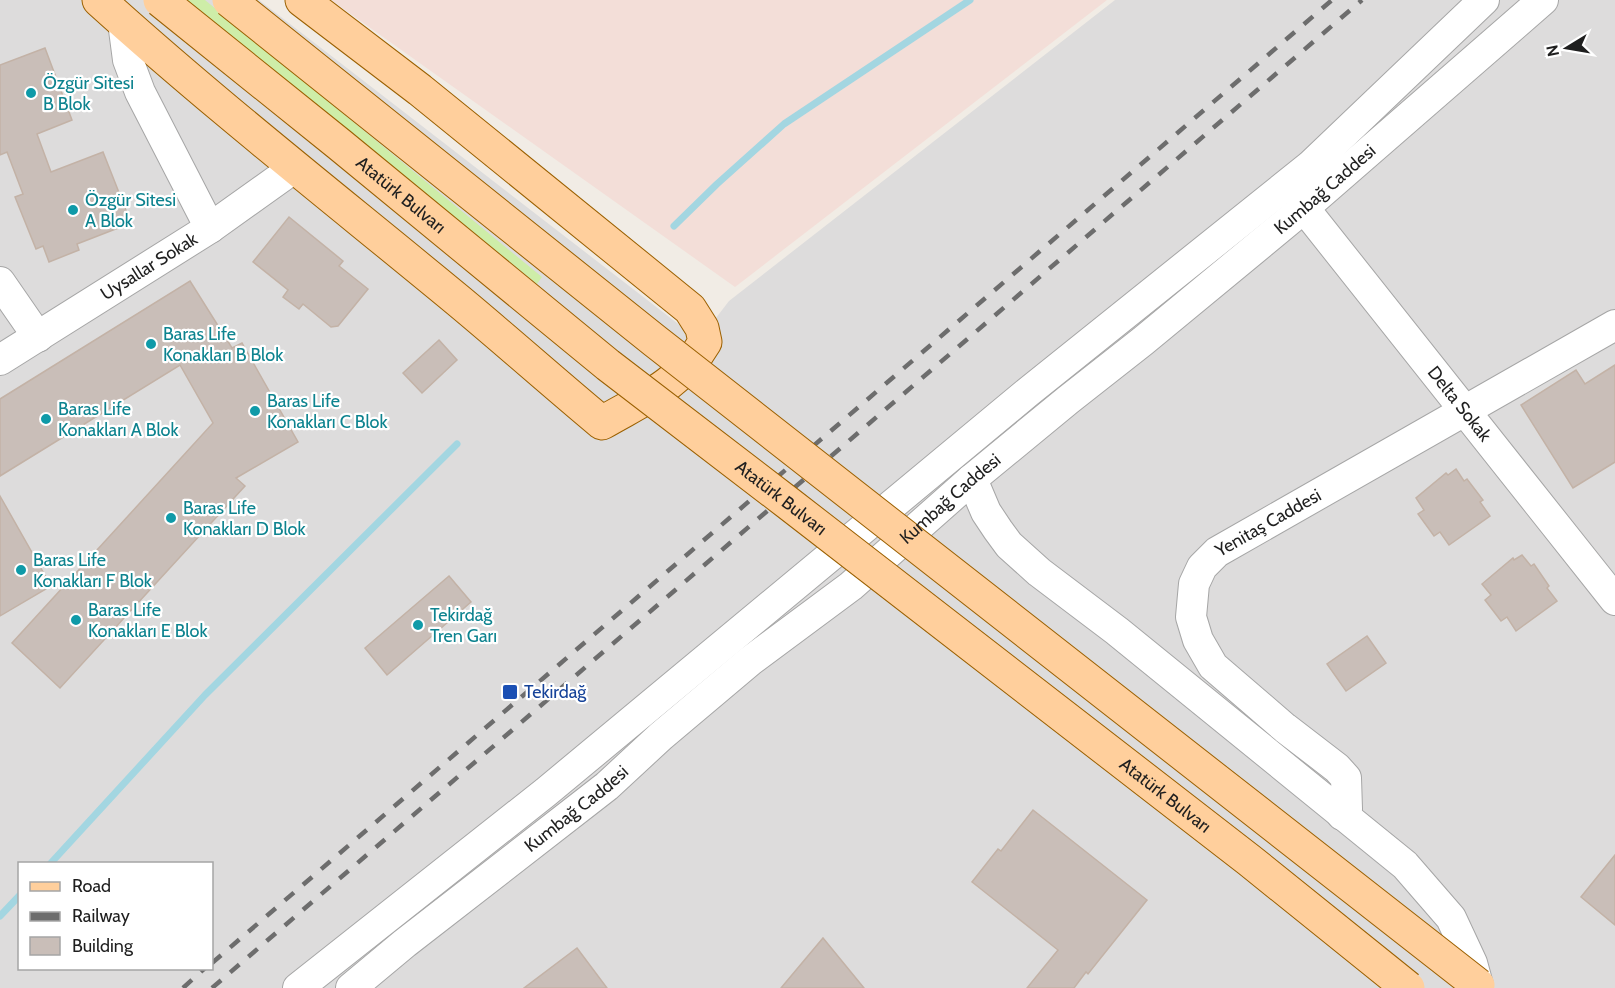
<svg xmlns="http://www.w3.org/2000/svg" width="1615" height="988" font-family="Cabin,sans-serif">
<rect width="100%" height="100%" fill="#f1ece5"/>
<path fill="#dddcdc" fill-rule="evenodd" d="M0 0H259L699 340 729 301 1115 0H1615V988H0ZM20 864H212V968H20Z"/>
<polygon fill="#f3ded8" points="331,0 1107,0 735,287"/>
<polygon fill="#ceeda8" points="184,0 205,0 542,277 537,284 376,153"/>
<g fill="none" stroke-linecap="round" stroke-linejoin="round">
<g stroke="#a3d6e1" stroke-width="7">
<polyline points="674,226 717,184 784,124 970,0"/>
<polyline points="50,864 205,695 457,444"/>
<polyline points="0,916 20,895"/>
</g>
</g>
<g fill="#c9beb8" stroke="#c3b2a6" stroke-width="1.5">
<polygon points="45,48 72,120 37,134 51,172 103,152 131,223 77,244 79,250 49,262 43,246 36,249 15,197 23,194 7,152 0,155 0,65"/>
<polygon points="289,217 343,261 339,266 368,289 338,326 331,327 303,304 299,309 283,297 288,290 253,262"/>
<polygon points="190,281 232,348 242,343 298,442 236,478 245,486 60,688 12,643 213,423 180,365 0,476 0,399"/>
<polygon points="439,340 457,360 422,393 403,373"/>
<polygon points="1615,365 1615,462 1573,488 1521,405 1576,370 1585,384"/>
<polygon points="1456,469 1464,481 1467,479 1483,500 1480,502 1490,516 1449,545 1440,532 1434,536 1418,514 1424,510 1416,498 1446,473 1448,475"/>
<polygon points="0,496 51,586 0,616"/>
<polygon points="1522,555 1531,566 1534,564 1549,586 1547,588 1557,601 1516,631 1507,617 1501,621 1485,600 1491,595 1482,584 1513,558 1514,560"/>
<polygon points="449,576 471,602 387,675 365,648"/>
<polygon points="1367,636 1386,663 1346,691 1327,664"/>
<polygon points="1033,810 1147,900 1088,974 1086,972 1074,988 1027,988 1058,950 972,882 998,849 1001,851"/>
<polygon points="1615,855 1615,925 1581,897"/>
<polygon points="823,938 864,988 781,988"/>
<polygon points="577,948 607,988 524,988"/>
</g>
<g fill="none" stroke-linecap="round" stroke-linejoin="round">
<defs>
<g id="minor">
<polyline points="123,22 128,60 140,92 210,228"/>
<path id="s1" d="M1304 208 1615 600"/>
<polyline points="0,282 38,337"/>
<path id="s2" d="M0 360 210 228 294 168"/>
<polyline points="972,479 986,512 998,530 1009,545 1039,572 1117,631 1405,865 1451,918 1472,963 1478,985"/>
<path id="s3" d="M1342 815 1347 809 1346 778 1337 768 1285 728 1213 666 1198 640 1191 617 1194 584 1202 567 1217 552 1615 325"/>
<polyline points="298,988 546,792 1028,392 1310,166 1484,0"/>
<path id="s4" d="M351 988 405 943 607 786 661 736 750 661 851 586 972 479 1068 400 1143 341 1304 208 1543 0"/>
</g>
<path id="major" d="M99 0C215 105 339 202 460 302 508 342 554 383 602 423 643 399 680 385 705 342L702 328 690 309 420 90 302 0"/>
</defs>
<use href="#minor" stroke="#a6a6a6" stroke-width="32"/>
<use href="#major" stroke="#9b6000" stroke-width="35"/>
<use href="#minor" stroke="#fff" stroke-width="30"/>
<use href="#major" stroke="#ffcf9c" stroke-width="33"/>
<g stroke="#6d6d6d" stroke-width="4.5" stroke-dasharray="12 12" stroke-linecap="butt">
<polyline points="212,963 1332,0"/>
<polyline points="183,988 205,968"/>
<polyline points="212,988 1362,0"/>
</g>
<defs>
<g id="major-bridge">
<path id="s5" d="M160 0 339 144 608 365 788 503 1249 860 1408 988"/>
<polyline points="229,0 655,341 1478,985"/>
</g>
</defs>
<use href="#major-bridge" stroke="#9b6000" stroke-width="35" stroke-linecap="butt"/>
<use href="#major-bridge" stroke="#ffcf9c" stroke-width="33"/>
</g>
<g fill="#0f9aa8" stroke="#fff" stroke-width="2">
<circle cx="31" cy="93" r="6"/>
<circle cx="73" cy="210" r="6"/>
<circle cx="151" cy="344" r="6"/>
<circle cx="255" cy="411" r="6"/>
<circle cx="46" cy="419" r="6"/>
<circle cx="171" cy="518" r="6"/>
<circle cx="21" cy="570" r="6"/>
<circle cx="76" cy="620" r="6"/>
<circle cx="418" cy="625" r="6"/>
</g>
<rect fill="#1a4fb4" stroke="#fff" stroke-width="2" x="502" y="684" width="16" height="16" rx="3"/>
<g text-anchor="middle" dominant-baseline="central" stroke-width="4.5" stroke-linejoin="round" paint-order="stroke">
<g font-size="18" fill="#0d838f" stroke="#fff" text-anchor="start">
<text x="43" y="83">Özgür Sitesi<tspan x="43" dy="21">B Blok</tspan></text>
<text x="85" y="200">Özgür Sitesi<tspan x="85" dy="21">A Blok</tspan></text>
<text x="163" y="334">Baras Life<tspan x="163" dy="21">Konakları B Blok</tspan></text>
<text x="267" y="401">Baras Life<tspan x="267" dy="21">Konakları C Blok</tspan></text>
<text x="58" y="409">Baras Life<tspan x="58" dy="21">Konakları A Blok</tspan></text>
<text x="183" y="508">Baras Life<tspan x="183" dy="21">Konakları D Blok</tspan></text>
<text x="33" y="560">Baras Life<tspan x="33" dy="21">Konakları F Blok</tspan></text>
<text x="88" y="610">Baras Life<tspan x="88" dy="21">Konakları E Blok</tspan></text>
<text x="430" y="615">Tekirdağ<tspan x="430" dy="21">Tren Garı</tspan></text>
</g>
<g font-size="18" fill="#1f1f1f" stroke="#fff">
<text stroke="none"><textPath href="#s4" startOffset="1260">Kumbağ Caddesi</textPath></text>
<text stroke="none"><textPath href="#s5" startOffset="310">Atatürk Bulvarı</textPath></text>
<text stroke="none"><textPath href="#s2" startOffset="176">Uysallar Sokak</textPath></text>
<text stroke="none"><textPath href="#s1" startOffset="250">Delta Sokak</textPath></text>
<text stroke="none"><textPath href="#s5" startOffset="796">Atatürk Bulvarı</textPath></text>
<text stroke="none"><textPath href="#s4" startOffset="774">Kumbağ Caddesi</textPath></text>
<text stroke="none"><textPath href="#s3" startOffset="399">Yenitaş Caddesi</textPath></text>
<text stroke="none"><textPath href="#s5" startOffset="1282">Atatürk Bulvarı</textPath></text>
<text stroke="none"><textPath href="#s4" startOffset="288">Kumbağ Caddesi</textPath></text>
</g>
<g font-size="18" fill="#164399" stroke="#fff" text-anchor="start">
<text x="524" y="692">Tekirdağ</text>
</g>
</g>
<rect x="18" y="862" width="195" height="108" fill="#ffffff" stroke="#a5a5a5" stroke-width="1.5"/>
<rect x="30" y="882" width="30" height="9" fill="#ffcf9c" stroke="#a5a5a5" stroke-width="1.5"/>
<text x="72" y="892" font-size="18" fill="#1f1f1f">Road</text>
<rect x="30" y="912" width="30" height="9" fill="#6d6d6d" stroke="#a5a5a5" stroke-width="1.5"/>
<text x="72" y="922" font-size="18" fill="#1f1f1f">Railway</text>
<rect x="30" y="937" width="30" height="18" fill="#c9beb8" stroke="#a5a5a5" stroke-width="1.5"/>
<text x="72" y="952" font-size="18" fill="#1f1f1f">Building</text>
<g transform="translate(1567 48) rotate(259)" stroke="#ffffff" stroke-width="4.5" paint-order="stroke">
<path d="M0-4.5L10 22L0 15L-10 22Z" fill="#1f1f1f"/>
<text y="-9" font-size="16" font-weight="bold" text-anchor="middle" fill="#1f1f1f">N</text>
</g>
</svg>
